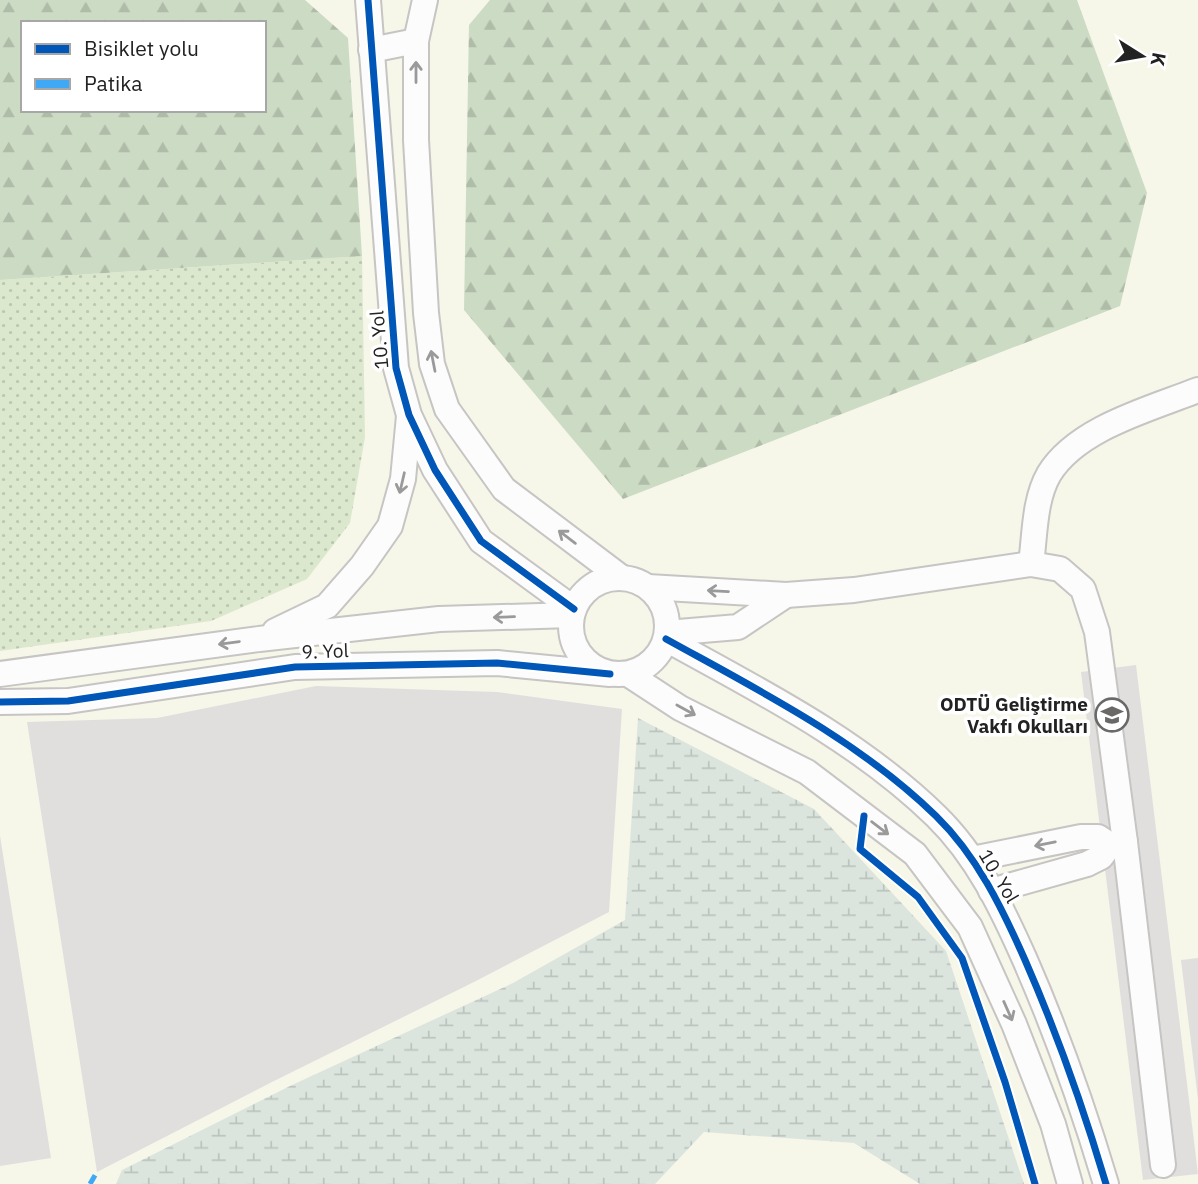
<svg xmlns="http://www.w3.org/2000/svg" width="1198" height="1184" font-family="'IBM Plex Sans',sans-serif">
<defs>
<pattern id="grass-dots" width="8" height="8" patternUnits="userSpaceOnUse" patternTransform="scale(1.75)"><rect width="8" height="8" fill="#dce8ce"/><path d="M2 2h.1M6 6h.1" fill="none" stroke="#bcc7b1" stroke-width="1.8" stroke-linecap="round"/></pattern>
<pattern id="forest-firs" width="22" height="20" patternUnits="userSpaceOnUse" patternTransform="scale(1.75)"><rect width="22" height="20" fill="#ccdbc4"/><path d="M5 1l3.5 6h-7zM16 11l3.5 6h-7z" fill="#afbca8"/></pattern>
<pattern id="wetland-marsh" width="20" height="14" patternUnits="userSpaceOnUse" patternTransform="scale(1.75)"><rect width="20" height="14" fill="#dbe5de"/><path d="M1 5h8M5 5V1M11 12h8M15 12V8" fill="none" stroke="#bcc4be"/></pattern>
</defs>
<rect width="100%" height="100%" fill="#f0eeeb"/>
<path fill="#f6f6e9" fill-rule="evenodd" d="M0 0H1198V1184H0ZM23 23H264V110H23Z"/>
<polygon fill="url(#grass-dots)" points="362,256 365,437 350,523 307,579 211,621 0,651 0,280"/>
<g fill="url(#forest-firs)" fill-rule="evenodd">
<path d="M0 0H305L348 38 362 256 0 280ZM23 23H264V110H23Z"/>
<polygon points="490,0 1077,0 1147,193 1120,306 623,499 464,310 469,25"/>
</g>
<polygon fill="url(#wetland-marsh)" points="638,718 814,809 946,951 1024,1184 920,1184 854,1143 704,1132 655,1184 116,1184 122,1170 292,1085 513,983 625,920"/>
<g fill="#e0dfde">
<polygon points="1136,665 1198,1174 1143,1180 1081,672"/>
<polygon points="316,686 497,692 622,709 609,912 474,982 272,1082 97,1172 27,722 157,718"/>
<polygon points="0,836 51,1158 0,1166"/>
<polygon points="1198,958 1198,1099 1181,960"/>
</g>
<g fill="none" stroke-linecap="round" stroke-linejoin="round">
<defs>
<g id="minor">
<polyline points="368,0 396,368 409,415 435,470 481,541 574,609"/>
<polyline points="425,0 416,41 416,140 426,313 432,364 447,409 504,489 622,578"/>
<polyline points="371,50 416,41"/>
<path d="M1031 564C1035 535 1034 500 1049 474 1077 428 1150 409 1198 390"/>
<circle cx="619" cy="626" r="48"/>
<polyline points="648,587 786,595 854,590 1031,564 1060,569 1083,589 1097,632 1125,842 1163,1165"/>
<polyline points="275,631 327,606 362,566 390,526 403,479 409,416"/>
<polyline points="667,633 738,627 786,595"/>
<path d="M666 639C760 691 858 740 936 816 977 856 1002 908 1025 960 1057 1033 1083 1107 1106 1184"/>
<polyline points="0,674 259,639 439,619 572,615"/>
<polyline points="628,674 680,708 807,772 915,854 970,927 1014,1024 1053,1124 1070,1184"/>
<polyline points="0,702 68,701 295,667 497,663 610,674"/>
<polyline points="972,859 1081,837 1098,837 1110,845"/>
<polyline points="991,891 1087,864 1101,857 1110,845 1125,842"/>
</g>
</defs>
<use href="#minor" stroke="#c6c5c3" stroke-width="28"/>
<use href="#minor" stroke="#fdfcfc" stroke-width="24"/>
<polyline stroke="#3fa9f5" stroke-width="5" stroke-dasharray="10 5" stroke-linecap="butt" points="90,1184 97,1172"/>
<defs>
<g id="cycleway">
<polyline points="368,0 396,368 409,415 435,470 481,541 574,609"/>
<path d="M666 639C760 691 858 740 936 816 977 856 1002 908 1025 960 1057 1033 1083 1107 1106 1184"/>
<polyline points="0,702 68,701 295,667 497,663 610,674"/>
<polyline points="864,816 860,849 918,897 962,958 1005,1082 1035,1184"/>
</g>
</defs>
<use href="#cycleway" stroke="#fff" stroke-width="11"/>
<use href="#cycleway" stroke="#0057b8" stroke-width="7"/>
</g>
<defs><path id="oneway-shaft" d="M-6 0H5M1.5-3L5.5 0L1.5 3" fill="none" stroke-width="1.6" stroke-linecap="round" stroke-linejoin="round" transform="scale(1.75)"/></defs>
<g stroke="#9a9a9a">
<use href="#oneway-shaft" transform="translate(416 72) rotate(-90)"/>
<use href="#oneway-shaft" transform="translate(433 361) rotate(-101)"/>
<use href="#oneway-shaft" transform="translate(402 483) rotate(103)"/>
<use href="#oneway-shaft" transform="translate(567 537) rotate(-143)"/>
<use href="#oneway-shaft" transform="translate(718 591) rotate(-177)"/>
<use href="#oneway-shaft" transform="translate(504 617) rotate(178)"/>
<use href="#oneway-shaft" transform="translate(229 643) rotate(172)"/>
<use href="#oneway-shaft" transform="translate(686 710) rotate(29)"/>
<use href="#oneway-shaft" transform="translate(880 828) rotate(37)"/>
<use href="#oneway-shaft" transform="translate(1045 844) rotate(169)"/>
<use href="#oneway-shaft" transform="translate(1008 1011) rotate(66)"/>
</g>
<defs>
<symbol id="school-ring" viewBox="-11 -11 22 22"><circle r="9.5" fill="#fff" stroke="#6a6968" stroke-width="1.5"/><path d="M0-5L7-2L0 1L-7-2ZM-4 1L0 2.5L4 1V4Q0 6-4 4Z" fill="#6a6968"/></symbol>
</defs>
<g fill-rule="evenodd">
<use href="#school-ring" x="1093" y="696" width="38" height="38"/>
</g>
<g text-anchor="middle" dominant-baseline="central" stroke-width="7" stroke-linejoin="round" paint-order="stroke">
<g font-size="19" fill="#222" stroke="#fff">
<text transform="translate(379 340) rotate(-95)">10. Yol</text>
<text transform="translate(325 651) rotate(-2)">9. Yol</text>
<text transform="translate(999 876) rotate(59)">10. Yol</text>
</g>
<g font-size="19" font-weight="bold" fill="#222" stroke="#fff" text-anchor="end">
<text x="1088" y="704">ODTÜ Geliştirme<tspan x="1088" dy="22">Vakfı Okulları</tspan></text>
</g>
</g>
<rect x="21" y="21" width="245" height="91" fill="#ffffff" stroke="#a7a7a7" stroke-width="2"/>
<rect x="35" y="44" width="35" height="10" fill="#0057b8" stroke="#a7a7a7" stroke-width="2"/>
<text x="84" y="56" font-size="21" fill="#222222">Bisiklet yolu</text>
<rect x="35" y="79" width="35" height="10" fill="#3fa9f5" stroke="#a7a7a7" stroke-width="2"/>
<text x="84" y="91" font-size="21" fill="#222222">Patika</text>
<g transform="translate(1142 56) rotate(101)" stroke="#ffffff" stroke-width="5" paint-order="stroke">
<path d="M0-5L12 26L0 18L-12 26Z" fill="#222222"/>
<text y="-10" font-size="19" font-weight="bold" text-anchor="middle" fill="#222222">K</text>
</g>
</svg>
